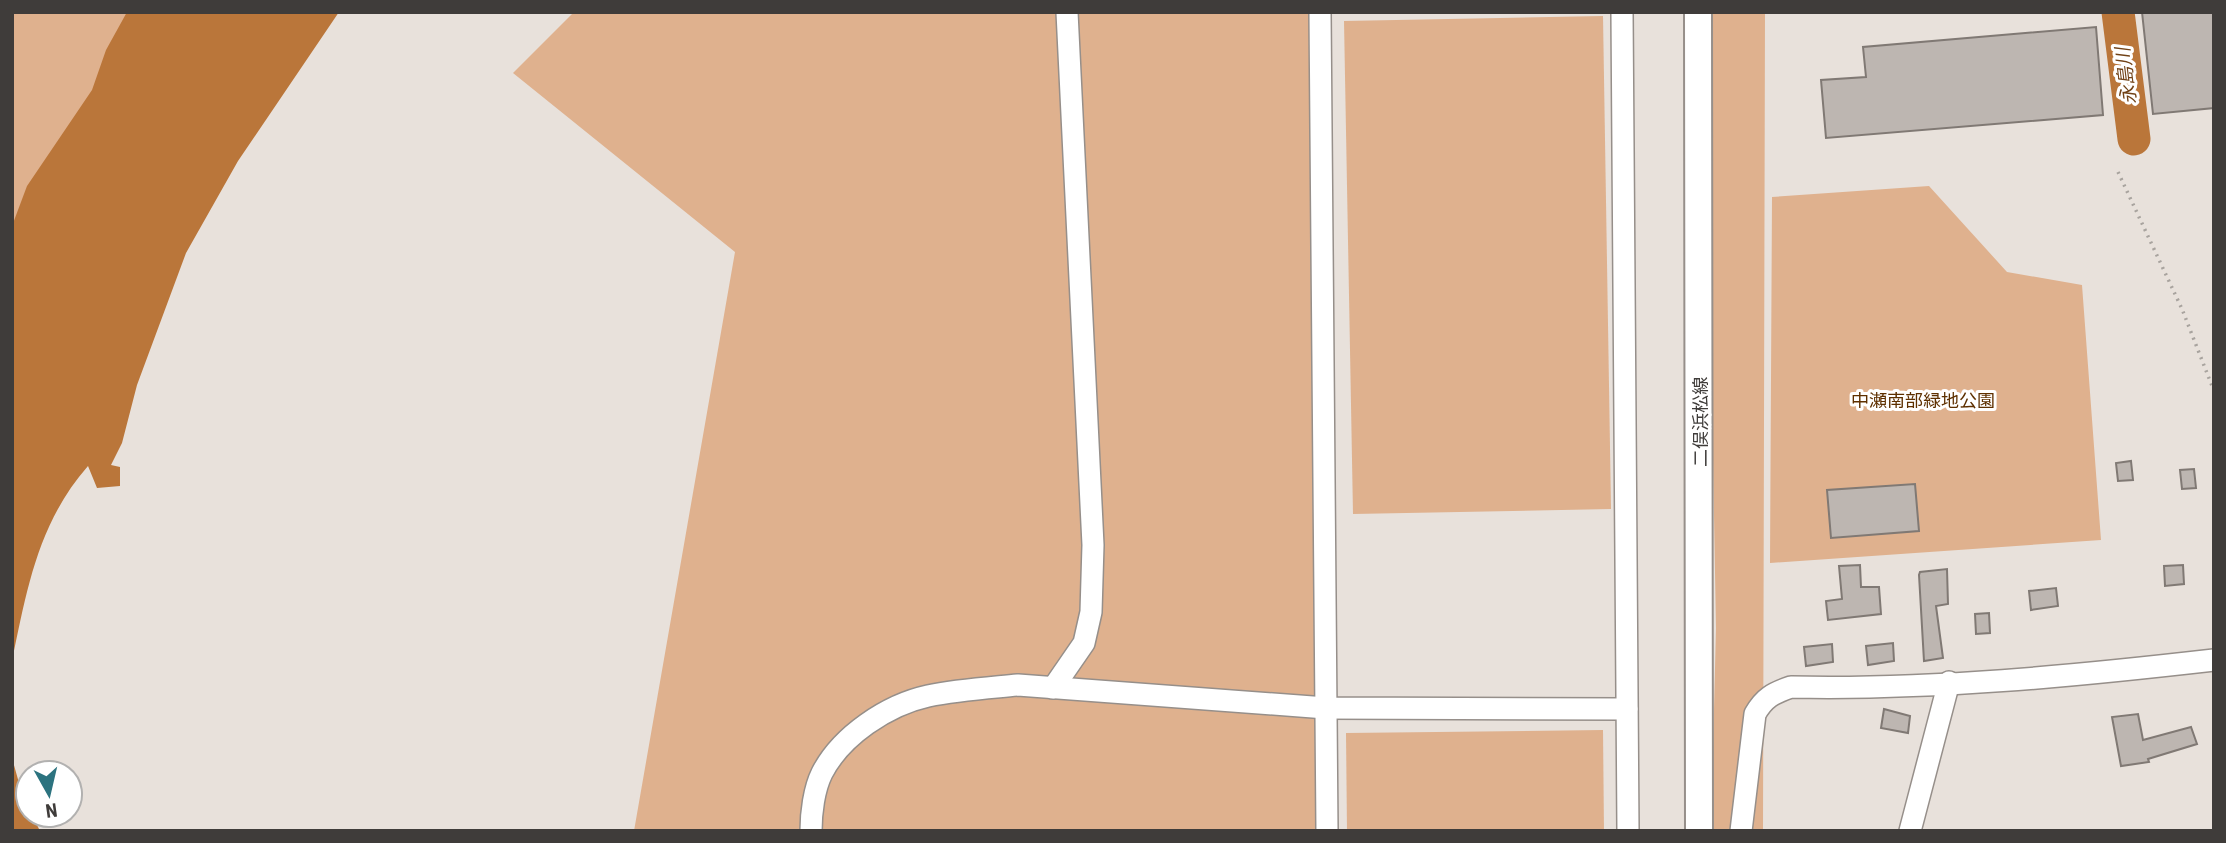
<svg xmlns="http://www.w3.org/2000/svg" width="2226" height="843" font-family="'Roboto Condensed','Noto Sans JP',sans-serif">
<rect width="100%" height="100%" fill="#e8e1db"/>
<g fill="#dfb18e">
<polygon points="12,12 139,12 12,271"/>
<polygon points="574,12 1318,12 1322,158 1316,831 634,831 735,252 513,73"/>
<polygon points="1708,12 1765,12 1763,831 1711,831 1716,628 1707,121"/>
<polygon points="1603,16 1611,509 1353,514 1344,21"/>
<polygon points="1929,186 2007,272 2082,285 2101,540 1770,563 1772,197"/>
<polygon points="1603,730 1604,831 1347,831 1346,733"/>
</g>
<g fill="#ba763a">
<path d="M127 12H339L238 161 186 253 137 385 122 443 111 465 120 467V486L97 488 88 466C38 523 27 589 12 661V226L27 186 92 90 106 50Z"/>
<polygon points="12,758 28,815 32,815 40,831 14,830"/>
</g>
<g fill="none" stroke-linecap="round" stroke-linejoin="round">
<polyline stroke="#ba763a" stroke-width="33" points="2118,12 2134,139"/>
</g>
<g fill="#bdb6b1" stroke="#807974" stroke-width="2">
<polygon points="2142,12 2214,12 2214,108 2153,114"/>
<polygon points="2096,27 2103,115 1826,138 1821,80 1866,77 1863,47"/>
<polygon points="2131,461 2133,480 2118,481 2116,463"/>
<polygon points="2194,469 2196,488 2182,489 2180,470"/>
<polygon points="1915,484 1919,531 1831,538 1827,490"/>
<polygon points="1860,565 1861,587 1879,587 1881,614 1828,620 1826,601 1842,599 1839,566"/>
<polygon points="2183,565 2184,584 2165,586 2164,566"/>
<polygon points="1947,569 1948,604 1936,606 1943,658 1924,661 1919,575 1920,572"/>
<polygon points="2056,588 2058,606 2031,610 2029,591"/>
<polygon points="1989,613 1990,633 1976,634 1975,614"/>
<polygon points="1893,643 1894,661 1868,665 1866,646"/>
<polygon points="1832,644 1833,662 1806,666 1804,647"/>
<polygon points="1884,709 1910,716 1908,733 1881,728"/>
<polygon points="2138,714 2143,740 2191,727 2197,744 2148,759 2149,762 2121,766 2112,717"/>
</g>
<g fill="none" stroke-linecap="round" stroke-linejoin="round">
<defs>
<g id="minor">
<polyline points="1320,12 1327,831"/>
<polyline points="1622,12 1628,831"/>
<polyline points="1053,688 1084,643 1091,612 1093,545 1067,12"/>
<path d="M811 831C811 813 814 789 822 773 841 736 887 705 928 696 957 690 988 688 1018 685L1326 708 1627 709"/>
<path d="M1741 831 1755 714C1764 698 1773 693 1791 687 1931 690 2074 676 2214 660"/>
<polyline points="1910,831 1949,682"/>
</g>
<polyline id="major" points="1698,12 1699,831"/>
</defs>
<use href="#minor" stroke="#968f8a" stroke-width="24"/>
<use href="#major" stroke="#968f8a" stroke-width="30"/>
<polyline stroke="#a8a39e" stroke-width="3.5" stroke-dasharray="2 5" stroke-linecap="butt" points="2118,172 2182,309 2214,391"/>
<use href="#minor" stroke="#fff" stroke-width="21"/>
<use href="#major" stroke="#fff" stroke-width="26"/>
</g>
<g text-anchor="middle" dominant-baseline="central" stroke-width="6" stroke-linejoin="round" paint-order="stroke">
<g font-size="18" fill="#5e3000" stroke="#fff">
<text x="1923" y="400">中瀬南部緑地公園</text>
</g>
<g font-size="18" fill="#3f3c3a" stroke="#fff">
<text transform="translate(1700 422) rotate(-90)">二俣浜松線</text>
</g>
<g font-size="19" font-style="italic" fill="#714217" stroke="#fff">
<text transform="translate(2126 76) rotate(-97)">永島川</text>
</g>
</g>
<rect width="2226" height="843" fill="none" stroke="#3f3c3a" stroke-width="28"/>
<g transform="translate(49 794) rotate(172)"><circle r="33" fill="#ffffff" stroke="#b2b1b0" stroke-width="2"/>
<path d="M0-5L12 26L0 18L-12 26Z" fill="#2c737f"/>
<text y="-10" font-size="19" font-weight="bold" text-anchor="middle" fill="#3f3c3a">N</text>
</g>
</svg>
